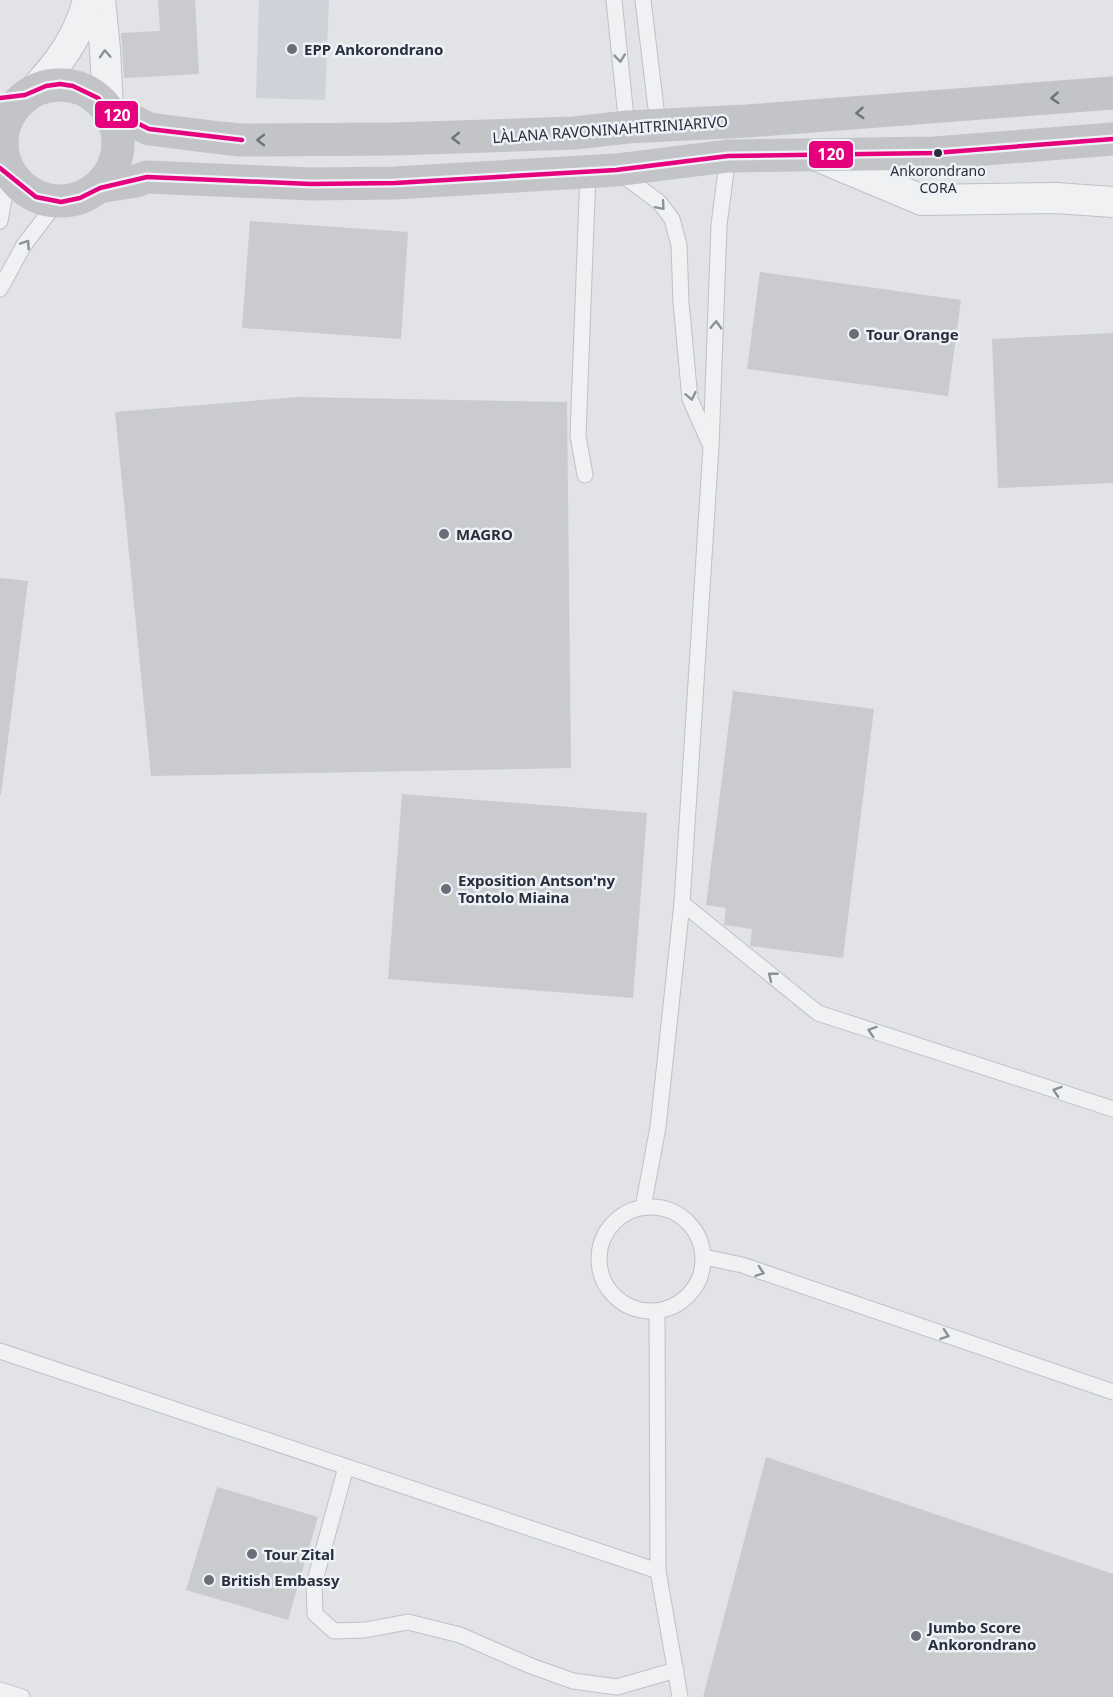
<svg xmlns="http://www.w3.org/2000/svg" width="1113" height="1697" font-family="'Noto Sans',sans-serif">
<rect width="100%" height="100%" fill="#e1e3e6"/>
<polygon fill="#cfd2d9" points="259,0 329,0 325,100 256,98"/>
<g fill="#c9cbce">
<polygon points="158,0 195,0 199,74 124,78 121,33 160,31"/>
<polygon points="250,221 408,232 401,339 242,328"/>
<polygon points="760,272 961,300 948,396 747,369"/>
<polygon points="1113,333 1113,483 998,488 992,339"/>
<polygon points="298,397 567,402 571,768 151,776 115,412"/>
<polygon points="0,578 28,581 1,795 0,795"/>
<polygon points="733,691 874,709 843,958 750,946 752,929 724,925 726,908 706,905"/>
<polygon points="402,794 647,813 633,998 388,979"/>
<polygon points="766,1457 1113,1574 1113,1697 703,1697"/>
<polygon points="217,1487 318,1517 288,1620 186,1590"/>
</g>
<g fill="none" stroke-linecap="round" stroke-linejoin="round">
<defs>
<g id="service">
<polyline points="614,0 627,127"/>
<polyline points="643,0 658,125"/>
<polyline points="621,174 659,202 672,219 679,245 681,302 690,399 709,442"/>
<polyline points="0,221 9,172"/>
<polyline points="0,289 24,245 57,202"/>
<polyline points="585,475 578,436 588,172"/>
<polyline points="682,903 818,1013 1113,1109"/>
<circle cx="651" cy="1259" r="52"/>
<polyline points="643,1207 658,1127 682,903 711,447 719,225 728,156"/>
<polyline points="704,1257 742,1265 1113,1392"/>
<polyline points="657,1312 658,1571 680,1697"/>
<polyline points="0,1351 658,1571"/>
<polyline points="346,1467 314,1584 315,1614 334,1631 365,1630 408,1622 460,1635 531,1666 573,1681 617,1687 676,1670"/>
<polyline points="0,1690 22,1697"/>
</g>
<g id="minor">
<polyline points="100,0 105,49 108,109"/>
<path d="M33 91C59 64 79 36 88 0"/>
<polyline points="817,156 922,200 1056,198 1113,202"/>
</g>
</defs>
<use href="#service" stroke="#bfc1c4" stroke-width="17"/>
<use href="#minor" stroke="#bfc1c4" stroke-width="32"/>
<use href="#service" stroke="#f0f1f2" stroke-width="15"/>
<use href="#minor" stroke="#f0f1f2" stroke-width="30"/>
<g stroke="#c2c4c8" stroke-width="33">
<circle cx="60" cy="143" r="58"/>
<polyline points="110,113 125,117 149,129 212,137 240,140 394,139 575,133 627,127 747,121 1113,93"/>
<polyline points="98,187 136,181 147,177 311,184 395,183 616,170 728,156 934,153 1113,139"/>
</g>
<defs>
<g id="bus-1">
<polyline points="0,98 25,95 46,86 60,84 73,86 98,98 110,113 125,117 149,129 242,140"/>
<polyline points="0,168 36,197 61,202 80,198 100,188 147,177 311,184 395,183 616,170 728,156 934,153 1113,139"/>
</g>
</defs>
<use href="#bus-1" stroke="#eef1f5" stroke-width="9"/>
<use href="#bus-1" stroke="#e5007d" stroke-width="4.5"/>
</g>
<defs><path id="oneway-chevron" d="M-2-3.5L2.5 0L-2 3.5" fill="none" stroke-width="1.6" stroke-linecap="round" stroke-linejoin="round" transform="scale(1.5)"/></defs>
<g stroke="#8c9098">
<use href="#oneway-chevron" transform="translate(105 54) rotate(-93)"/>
<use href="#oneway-chevron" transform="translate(620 58) rotate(84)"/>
<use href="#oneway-chevron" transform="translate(661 206) rotate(49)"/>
<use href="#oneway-chevron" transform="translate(26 244) rotate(-56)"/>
<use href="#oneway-chevron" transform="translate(716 325) rotate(-88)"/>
<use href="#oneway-chevron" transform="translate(691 396) rotate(78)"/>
<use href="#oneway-chevron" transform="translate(772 976) rotate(-141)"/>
<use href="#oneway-chevron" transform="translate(872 1031) rotate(-162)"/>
<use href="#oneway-chevron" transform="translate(1057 1091) rotate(-162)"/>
<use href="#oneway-chevron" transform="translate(760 1272) rotate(19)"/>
<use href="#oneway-chevron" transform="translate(945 1335) rotate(19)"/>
</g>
<g stroke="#6d727c">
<use href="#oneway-chevron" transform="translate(1055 98) rotate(176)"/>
<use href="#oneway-chevron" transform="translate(860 113) rotate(176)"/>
<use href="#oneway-chevron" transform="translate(456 138) rotate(179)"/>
<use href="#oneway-chevron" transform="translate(261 140) rotate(180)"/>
</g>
<g fill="#696e79" stroke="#eef1f5" stroke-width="2">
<circle cx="292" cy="49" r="6"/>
<circle cx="854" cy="334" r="6"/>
<circle cx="444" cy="534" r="6"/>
<circle cx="446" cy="889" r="6"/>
<circle cx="252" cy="1554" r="6"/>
<circle cx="209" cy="1580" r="6"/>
<circle cx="916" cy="1636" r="6"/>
</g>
<circle fill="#282f3e" stroke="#eef1f5" stroke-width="2" cx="938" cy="153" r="5"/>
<g text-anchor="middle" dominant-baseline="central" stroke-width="5" stroke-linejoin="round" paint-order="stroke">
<g font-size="14" fill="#282f3e" stroke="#eef1f5">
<text x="938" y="170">Ankorondrano<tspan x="938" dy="17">CORA</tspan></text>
</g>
<g font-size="15" font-weight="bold" fill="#282f3e" stroke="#eef1f5" text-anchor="start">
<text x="304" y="49">EPP Ankorondrano</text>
<text x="866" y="334">Tour Orange</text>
<text x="456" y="534">MAGRO</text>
<text x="458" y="880">Exposition Antson'ny<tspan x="458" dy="17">Tontolo Miaina</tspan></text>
<text x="264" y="1554">Tour Zital</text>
<text x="221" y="1580">British Embassy</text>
<text x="928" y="1627">Jumbo Score<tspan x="928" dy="17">Ankorondrano</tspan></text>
</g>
<g font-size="15" fill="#282f3e" stroke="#eef1f5">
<text transform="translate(610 129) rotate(-4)">LÀLANA RAVONINAHITRINIARIVO</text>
</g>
</g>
<g stroke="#eef1f5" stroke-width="2">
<rect x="94" y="100" width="45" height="29" rx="6" fill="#e5007d"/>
<rect x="808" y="140" width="46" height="29" rx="6" fill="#e5007d"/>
</g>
<g font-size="16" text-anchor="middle" font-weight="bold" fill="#fff">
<text x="117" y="121">120</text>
<text x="831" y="160">120</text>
</g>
</svg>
